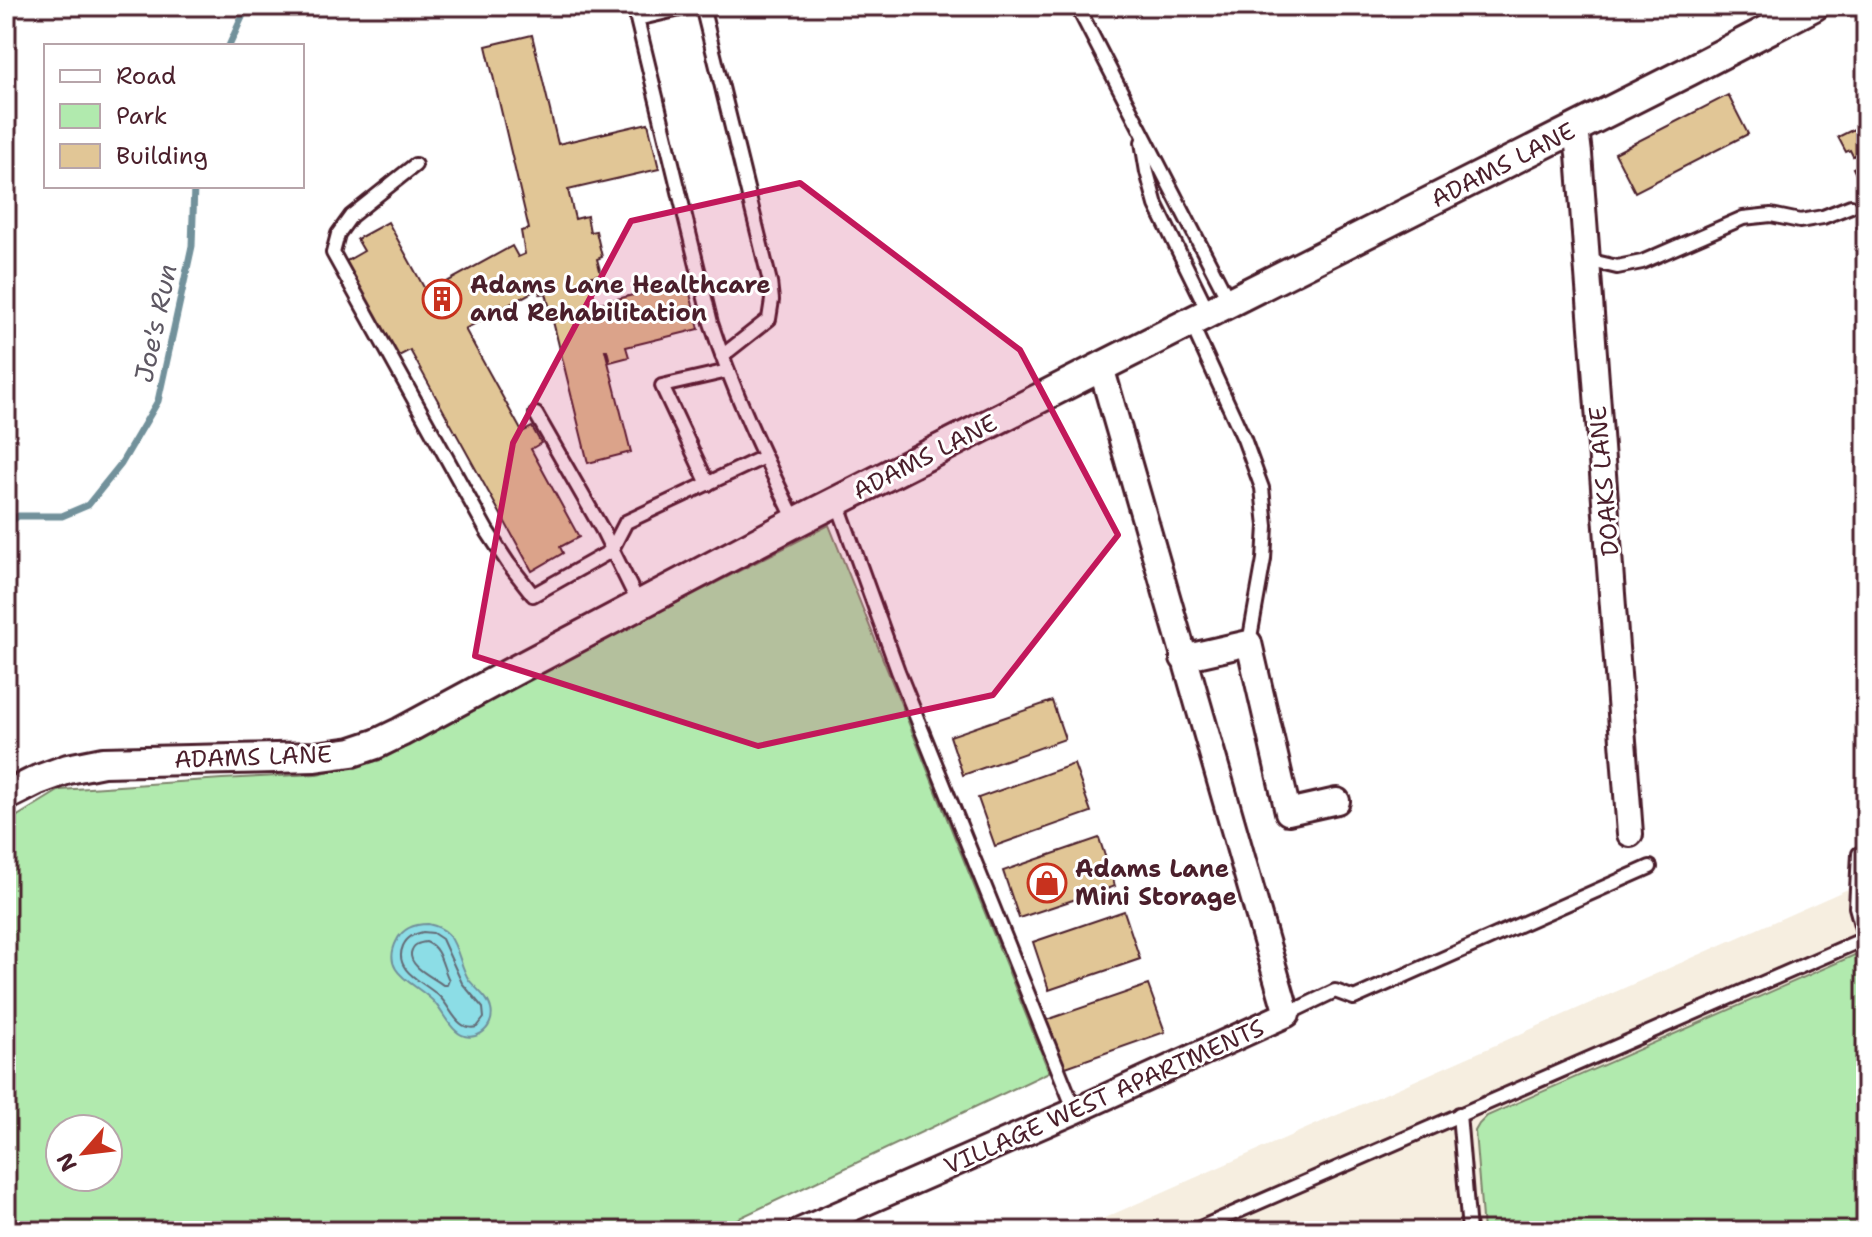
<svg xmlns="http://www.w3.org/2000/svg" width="1872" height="1237" font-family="'Shantell Sans',sans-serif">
<rect width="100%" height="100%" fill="#fff"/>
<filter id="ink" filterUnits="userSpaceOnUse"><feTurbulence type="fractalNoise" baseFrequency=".0125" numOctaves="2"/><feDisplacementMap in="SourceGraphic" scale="16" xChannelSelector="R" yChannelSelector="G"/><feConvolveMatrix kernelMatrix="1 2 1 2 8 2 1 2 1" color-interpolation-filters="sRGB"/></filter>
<g filter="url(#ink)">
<polygon fill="#f6eee0" points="1866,881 1866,1231 1075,1231"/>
<g fill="#b1eaae" stroke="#7e846c" stroke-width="2" fill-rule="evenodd">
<path d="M829 525 1049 1072 712 1231H6V823L60 790 222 779 317 774 381 760 514 686ZM60 1129H108V1177H60Z"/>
<polygon points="1866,950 1866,1231 1483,1231 1475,1131 1479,1124 1487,1116"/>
</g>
<path fill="#8cdde6" stroke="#72919b" stroke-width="2" d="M428 924C436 926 443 928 449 935 459 948 460 966 469 980 476 989 489 998 491 1009 496 1029 472 1046 456 1031 447 1023 442 1011 434 1002 417 983 379 974 397 940 403 928 415 924 428 924Z"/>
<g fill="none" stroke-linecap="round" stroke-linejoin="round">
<g stroke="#646b76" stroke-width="2">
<path d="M423 932 433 933 442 939 462 983 483 1008 484 1018 477 1027C458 1032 452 1010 441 998 427 983 392 972 403 946 407 937 414 934 423 932Z"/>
<path d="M426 942C441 947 442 967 449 980L447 985H443C433 977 409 967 411 953 413 944 419 943 426 942Z"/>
</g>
<g stroke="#72919b" stroke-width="7">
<polyline points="229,46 247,6"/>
<polyline points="6,525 18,516 62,516 88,505 121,464 158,401 192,246 194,186"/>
</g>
</g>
<g fill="#e1c696" stroke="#4a1f2b" stroke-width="2">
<polygon points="532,35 558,144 648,123 659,169 568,190 575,219 587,216 590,232 596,231 602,257 597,259 601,274 589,277 596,304 687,282 699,329 626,347 629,357 610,362 607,350 605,350 631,452 588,463 546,293 540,294 539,291 534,291 465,329 522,432 532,427 541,443 531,449 579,537 560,547 563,553 532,571 410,350 397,357 345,262 364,251 357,239 388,222 427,293 512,246 518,257 525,254 521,231 529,229 486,46"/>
<polygon points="1728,95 1748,134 1635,192 1615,153"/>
<polygon points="1866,123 1866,152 1862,144 1860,146 1862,151 1853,156 1850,150 1846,152 1838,137"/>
<polygon points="1866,162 1866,195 1853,168"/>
<polygon points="1052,701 1065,739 963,775 950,736"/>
<polygon points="1074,764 1091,812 995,846 978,798"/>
<polygon points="1099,838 1115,886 1019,918 1003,871"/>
<polygon points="1124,911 1140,959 1049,990 1033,942"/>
<polygon points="1148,985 1165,1032 1063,1068 1046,1020"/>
</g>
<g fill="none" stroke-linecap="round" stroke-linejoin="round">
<defs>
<g id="service">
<path d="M693 6 637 19 711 323C733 391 764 457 796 522"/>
<polyline points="702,6 770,282 772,300 769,319 722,356"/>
<polyline points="1077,6 1230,303"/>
<polyline points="1142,142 1147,172 1156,205 1209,313"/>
<polyline points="415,165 351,216 338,234 333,253 487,531 508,563 533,595 611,551 626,522 764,457"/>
<polyline points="1587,260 1617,267 1642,262 1743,218 1771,215 1800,221 1823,217 1851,206"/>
<polyline points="1191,323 1244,439 1262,488 1266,526 1264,559 1249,643"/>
<polyline points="536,414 603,531 639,604"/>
<polyline points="708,484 662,386 728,371"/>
<polyline points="837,502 898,671 1075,1111"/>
<polyline points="1865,939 1856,907 1859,854 1866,851"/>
<polyline points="1287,1014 1335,991 1354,998 1650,867"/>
<polyline points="1459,1114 1469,1231"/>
<polyline points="1193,1231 1866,938"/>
</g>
<g id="minor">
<polyline points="1576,129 1579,154 1630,834"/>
<polyline points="1183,658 1249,643 1288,812 1337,801"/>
<polyline points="800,1231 1075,1111 1287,1014 1101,367"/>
</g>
<polyline id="tertiary" points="6,796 38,780 68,769 103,762 315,757 352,752 376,744 401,732 512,672 796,522 1101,367 1689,71 1814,6"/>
</defs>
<use href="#service" stroke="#4a1f2b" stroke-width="18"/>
<use href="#minor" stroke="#4a1f2b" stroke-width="30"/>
<use href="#tertiary" stroke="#4a1f2b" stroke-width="34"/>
<use href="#service" stroke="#fff" stroke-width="12"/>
<use href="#minor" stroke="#fff" stroke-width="24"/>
<use href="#tertiary" stroke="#fff" stroke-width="28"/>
</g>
</g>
<path fill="#c2185b" fill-opacity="0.2" stroke="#c2185b" stroke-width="6" stroke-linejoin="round" d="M800 183 1020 350 1118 535 993 695 758 746 475 656 513 443 631 221Z"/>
<defs>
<symbol id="building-ring" viewBox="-11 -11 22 22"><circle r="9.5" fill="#fff" stroke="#c8321e" stroke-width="1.5"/><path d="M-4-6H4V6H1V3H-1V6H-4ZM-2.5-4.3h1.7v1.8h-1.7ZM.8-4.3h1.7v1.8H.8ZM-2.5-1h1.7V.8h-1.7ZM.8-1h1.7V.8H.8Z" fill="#c8321e"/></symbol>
<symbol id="shop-ring" viewBox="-11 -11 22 22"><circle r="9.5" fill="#fff" stroke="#c8321e" stroke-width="1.5"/><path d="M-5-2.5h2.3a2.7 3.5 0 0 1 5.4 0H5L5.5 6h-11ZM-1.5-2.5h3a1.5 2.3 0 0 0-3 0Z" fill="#c8321e"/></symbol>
</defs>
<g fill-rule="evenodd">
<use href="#building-ring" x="420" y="277" width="44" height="44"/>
<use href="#shop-ring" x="1025" y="861" width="44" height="44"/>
</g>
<g text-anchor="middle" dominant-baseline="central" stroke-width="6" stroke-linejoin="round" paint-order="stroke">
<g font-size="24" fill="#4a1f2b" stroke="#fff">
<text transform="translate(1503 165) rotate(-27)">ADAMS LANE</text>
<text transform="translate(925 457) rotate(-27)">ADAMS LANE</text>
<text transform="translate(1604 481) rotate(-95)">DOAKS LANE</text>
<text transform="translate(253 757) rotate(-2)">ADAMS LANE</text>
<text transform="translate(1104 1097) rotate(-24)">VILLAGE WEST APARTMENTS</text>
</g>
<g font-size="24" font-weight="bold" fill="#4a1f2b" stroke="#fff" text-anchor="start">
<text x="470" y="285">Adams Lane Healthcare<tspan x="470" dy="28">and Rehabilitation</tspan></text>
<text x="1075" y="869">Adams Lane<tspan x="1075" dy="28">Mini Storage</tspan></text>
</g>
<g font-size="26" font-style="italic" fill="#5e5863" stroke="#fff">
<text transform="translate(155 323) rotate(-78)">Joe's Run</text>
</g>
</g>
<rect width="1872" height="1237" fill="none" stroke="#fff" stroke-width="32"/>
<rect x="16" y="16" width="1840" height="1205" fill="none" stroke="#4a1f2b" stroke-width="3" filter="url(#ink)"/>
<rect x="44" y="44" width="260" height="144" fill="#ffffff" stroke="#b7a5aa" stroke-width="2"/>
<rect x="60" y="70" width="40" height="12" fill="#ffffff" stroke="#b7a5aa" stroke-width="2"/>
<text x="116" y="84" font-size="24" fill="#4a1f2b">Road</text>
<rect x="60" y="104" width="40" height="24" fill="#b1eaae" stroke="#b7a5aa" stroke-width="2"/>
<text x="116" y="124" font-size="24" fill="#4a1f2b">Park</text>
<rect x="60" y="144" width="40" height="24" fill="#e1c696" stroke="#b7a5aa" stroke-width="2"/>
<text x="116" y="164" font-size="24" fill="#4a1f2b">Building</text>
<g transform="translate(84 1153) rotate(242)"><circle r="38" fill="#ffffff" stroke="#b7a5aa" stroke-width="2"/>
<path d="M0-6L14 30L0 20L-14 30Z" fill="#c8321e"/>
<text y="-12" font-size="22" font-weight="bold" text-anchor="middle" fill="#4a1f2b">N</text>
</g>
</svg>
